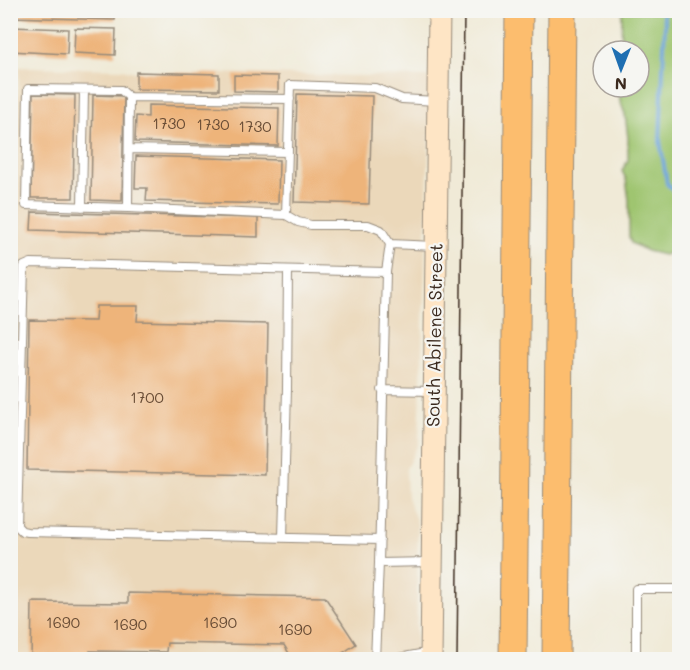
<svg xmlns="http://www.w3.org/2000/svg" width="690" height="670" font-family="Mali,sans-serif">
<rect width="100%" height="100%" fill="#f6f6f2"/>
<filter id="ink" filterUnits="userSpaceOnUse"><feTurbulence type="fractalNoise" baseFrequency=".0167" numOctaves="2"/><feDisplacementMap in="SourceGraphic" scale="12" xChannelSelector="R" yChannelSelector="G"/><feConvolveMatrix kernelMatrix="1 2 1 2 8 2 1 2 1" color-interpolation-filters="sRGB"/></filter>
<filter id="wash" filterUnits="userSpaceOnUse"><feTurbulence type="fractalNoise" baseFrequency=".008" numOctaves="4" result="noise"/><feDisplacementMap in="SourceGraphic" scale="24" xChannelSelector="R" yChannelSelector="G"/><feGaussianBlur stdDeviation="1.35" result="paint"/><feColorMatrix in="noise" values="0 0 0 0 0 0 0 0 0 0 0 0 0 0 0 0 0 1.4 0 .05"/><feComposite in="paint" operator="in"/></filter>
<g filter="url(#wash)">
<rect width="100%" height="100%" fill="#f0ead7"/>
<path fill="#ebd8ba" d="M19,67L122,69L136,72L431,77L419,442L406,469L407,497L418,526L416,659L11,660V394Z"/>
<path fill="#9fc56f" stroke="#6d7846" stroke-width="1.5" d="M622,11H679V249L664,255L647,251L631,243L629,237V200L626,179L622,171L628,160V138L625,114L620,100L618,87H639V51H621Z"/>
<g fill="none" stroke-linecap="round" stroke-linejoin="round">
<path stroke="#69a2d8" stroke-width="4" d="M662,10L665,23L660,141L667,184L680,198"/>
</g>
<g id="blocks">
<path fill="#eeb47a" d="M10,10H116L115,20L10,17Z
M10,27L68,29L67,54L10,51Z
M75,28L116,29L115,55L74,53Z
M136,72L219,74V90L136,89Z
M234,75L278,76V92L234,91Z
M33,94L75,95L73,198H31Z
M297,94L372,96L369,204L294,202Z
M93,95L124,96L122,201L91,200Z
M148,105L279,108L278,146L135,142L136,116L148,117Z
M136,156L279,160L278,204L146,201L147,188H135Z
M32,212L258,218V237L31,230Z
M96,306H138L137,321L268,324L265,475L27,470L29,320L95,321Z
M128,593L325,597L356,644L332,660H293L284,645L167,643L166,652L90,651V660H31L32,602L128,603Z"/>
</g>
</g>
<g filter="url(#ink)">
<use href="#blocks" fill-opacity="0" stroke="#968a7a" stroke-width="1.5"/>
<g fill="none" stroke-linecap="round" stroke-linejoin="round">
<defs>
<path id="lane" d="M129,149L288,152
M82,207L84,90
M128,208L26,205L28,89L121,90L129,97
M286,215L128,208L129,97L290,99
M390,244L386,272L379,563L431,562
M435,246L390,244L381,230L368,225H311L298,222L286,215L290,85L375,88L402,99L436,101
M382,390L432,391
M283,538L287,389L288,270
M380,540L27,532L22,531L17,526L24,266L31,263L386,272
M375,660L379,563
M388,660L431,652
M636,660V589H680"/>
<path id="secondary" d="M431,660L439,10"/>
<path id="highway" d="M513,660L519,10
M556,660L562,10"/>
</defs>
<use href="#lane" stroke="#968a7a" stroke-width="10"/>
<use href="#secondary" stroke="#968a7a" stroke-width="23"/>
<use href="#highway" stroke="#968a7a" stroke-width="29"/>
<use href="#lane" stroke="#fff" stroke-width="8"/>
<use href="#secondary" stroke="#fee5c5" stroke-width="21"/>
<use href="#highway" stroke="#fcbd6e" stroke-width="27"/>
<path stroke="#3b2a1e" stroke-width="1.5" d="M457,660L464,10"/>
</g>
</g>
<g text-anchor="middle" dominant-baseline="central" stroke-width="4.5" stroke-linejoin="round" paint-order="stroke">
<g font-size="15" fill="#684c35">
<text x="169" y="123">1730</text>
<text x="213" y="124">1730</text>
<text x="255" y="126">1730</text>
<text x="147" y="397">1700</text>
<text x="63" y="622">1690</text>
<text x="220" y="622">1690</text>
<text x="130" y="624">1690</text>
<text x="295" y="629">1690</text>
</g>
<g font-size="18" fill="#3b2a1e" stroke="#f6f6f2">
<text transform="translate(434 335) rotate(-89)">South Abilene Street</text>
</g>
</g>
<rect width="690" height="670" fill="none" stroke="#f6f6f2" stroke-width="36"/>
<g transform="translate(621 69) rotate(181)"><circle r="28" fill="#f6f6f2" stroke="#aba49d" stroke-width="1.5"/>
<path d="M0-4.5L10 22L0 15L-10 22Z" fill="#1f6fb2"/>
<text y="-9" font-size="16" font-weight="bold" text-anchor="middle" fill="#3b2a1e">N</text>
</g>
</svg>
